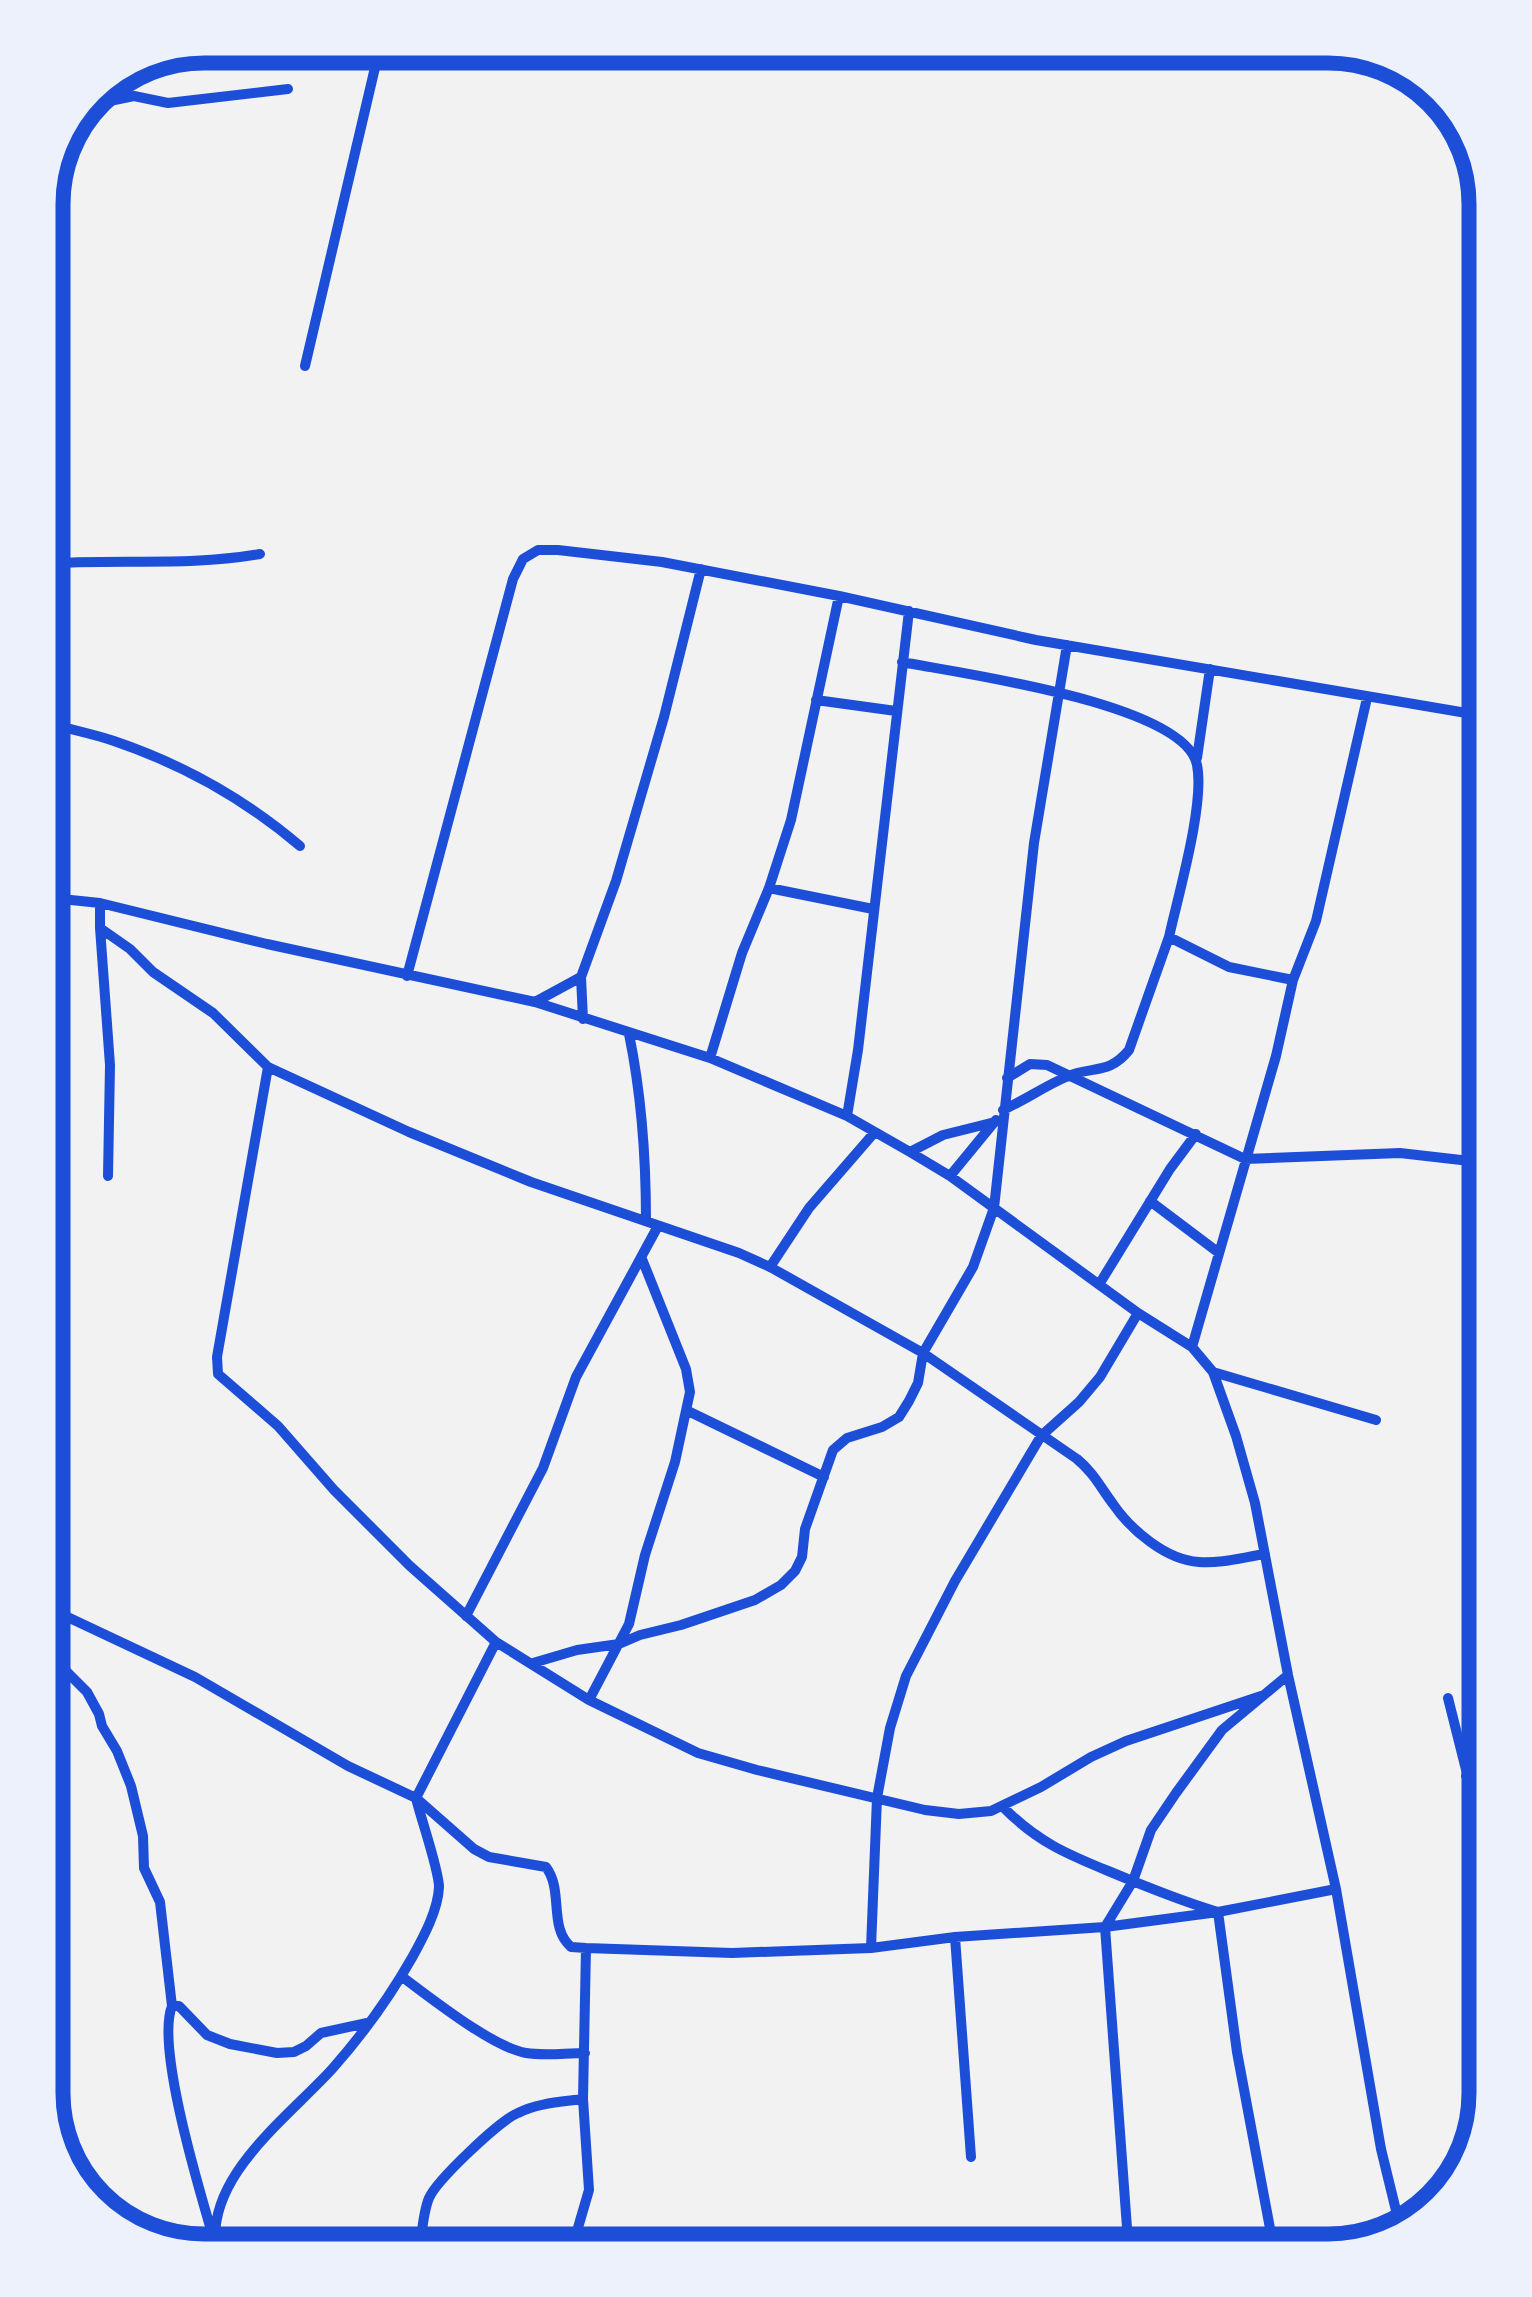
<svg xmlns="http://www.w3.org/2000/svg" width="1532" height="2297" font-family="Spectral,serif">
<rect width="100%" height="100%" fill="#f2f2f2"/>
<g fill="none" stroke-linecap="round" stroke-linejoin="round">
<path stroke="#1d4ed8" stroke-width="10" d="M85,106L134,96L168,103L288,89
M305,366L381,42
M42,564C115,558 187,567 260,554
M902,662C958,673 1185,703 1197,765C1205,804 1178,896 1169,937
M816,700L896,711
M42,721C66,729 91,733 114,741C182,764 246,800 300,846
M1197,758L1210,669
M769,888L873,909
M42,897L100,903L267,944L535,1002L710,1058L847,1116L910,1152L950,1176L1138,1313L1192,1347L1213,1372L1236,1436L1255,1503L1288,1675L1336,1889L1381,2149L1402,2235
M100,903V928L130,949L153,972L213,1013L268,1067L409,1132L531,1182L739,1253L770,1267L923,1353L1077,1459C1093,1472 1101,1488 1113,1504C1131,1530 1166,1560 1199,1562C1220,1564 1244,1557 1265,1554
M100,928L110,1065L108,1176
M407,976L513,579L523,559L538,550H558L662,562L839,596L1036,640L1490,717
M535,1002L581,977
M583,1019L581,977L616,881L664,717L701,569
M629,1034C642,1097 646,1157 646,1221
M710,1058L742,953L769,888L791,820L839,596
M268,1067L217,1357L218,1374L278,1426L334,1490L410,1566L496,1642L589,1700L698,1753L757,1770L925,1810L959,1814L991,1811L1041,1787L1091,1757L1126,1741L1264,1695
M1007,1078L1030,1064L1047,1065L1245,1159L1400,1153L1461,1160H1490
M1003,1110C1025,1100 1045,1086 1066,1077C1092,1065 1108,1076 1129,1050L1169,937L1229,967L1293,980
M847,1116L858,1050L909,611
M910,1152L943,1135L995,1122
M950,1176L996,1120
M1150,1201L1219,1253
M770,1267L809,1208L874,1133
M1100,1283L1170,1169L1196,1134
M1192,1347L1276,1056L1293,980L1316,921L1367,698
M1213,1372L1376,1420
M688,1411L824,1477
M42,1605L195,1677L348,1766L416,1798L474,1849L489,1857L546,1867C564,1891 548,1927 571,1947L586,1948L732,1953L871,1948L955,1937L1105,1927L1133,1881L1151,1830L1176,1793L1222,1730L1288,1675
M466,1616L543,1468L576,1377L658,1226
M42,1644L50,1655L87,1692L99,1714L102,1726L117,1751L131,1786L143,1836L144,1868L160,1902L172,2006C156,2046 198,2185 211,2230
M533,1663L577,1650L619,1644L640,1635L681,1625L755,1600L781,1585L795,1571L802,1557L805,1529L833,1450L847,1438L882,1427L899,1417L909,1401L918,1383L923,1353L973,1267L994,1208L1034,843L1067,645
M1448,1698L1490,1865
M589,1700L629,1624L645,1555L675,1462L690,1392L686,1369L642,1259
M1466,1776L1490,1770
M1002,1806C1043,1848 1078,1858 1130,1880C1160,1892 1187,1903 1218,1912L1237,2052L1275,2255
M1490,1927L1486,1913L1490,1887
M955,1937L971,2157
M871,1948L877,1798L890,1728L906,1676L955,1581L1041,1436L1079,1402L1100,1377L1138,1313
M401,1976C431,1998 492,2047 526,2053C545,2056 565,2053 585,2053
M172,2006H179L207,2035L230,2044L277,2053L294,2052L306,2046L321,2033L367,2023
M42,2013L55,2016
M217,2255C201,2179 288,2118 333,2068C363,2034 391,1995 413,1956C424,1936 438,1910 439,1887C439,1870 421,1819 416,1798L496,1642
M419,2255C422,2237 422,2215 429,2198C437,2180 499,2121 518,2113C537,2103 561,2102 583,2099
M570,2255L589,2190L583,2099L586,1948
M1129,2255L1105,1927L1218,1912L1336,1889"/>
</g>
<path d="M0 0H1532V2297H0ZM204 63H1328A141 141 0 0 1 1469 204V2093A141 141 0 0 1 1328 2234H204A141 141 0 0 1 63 2093V204A141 141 0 0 1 204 63Z" fill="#edf1fc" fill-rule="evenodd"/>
<path fill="none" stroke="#1d4ed8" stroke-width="15" d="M204 63H1328A141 141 0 0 1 1469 204V2093A141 141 0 0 1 1328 2234H204A141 141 0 0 1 63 2093V204A141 141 0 0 1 204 63Z"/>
</svg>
